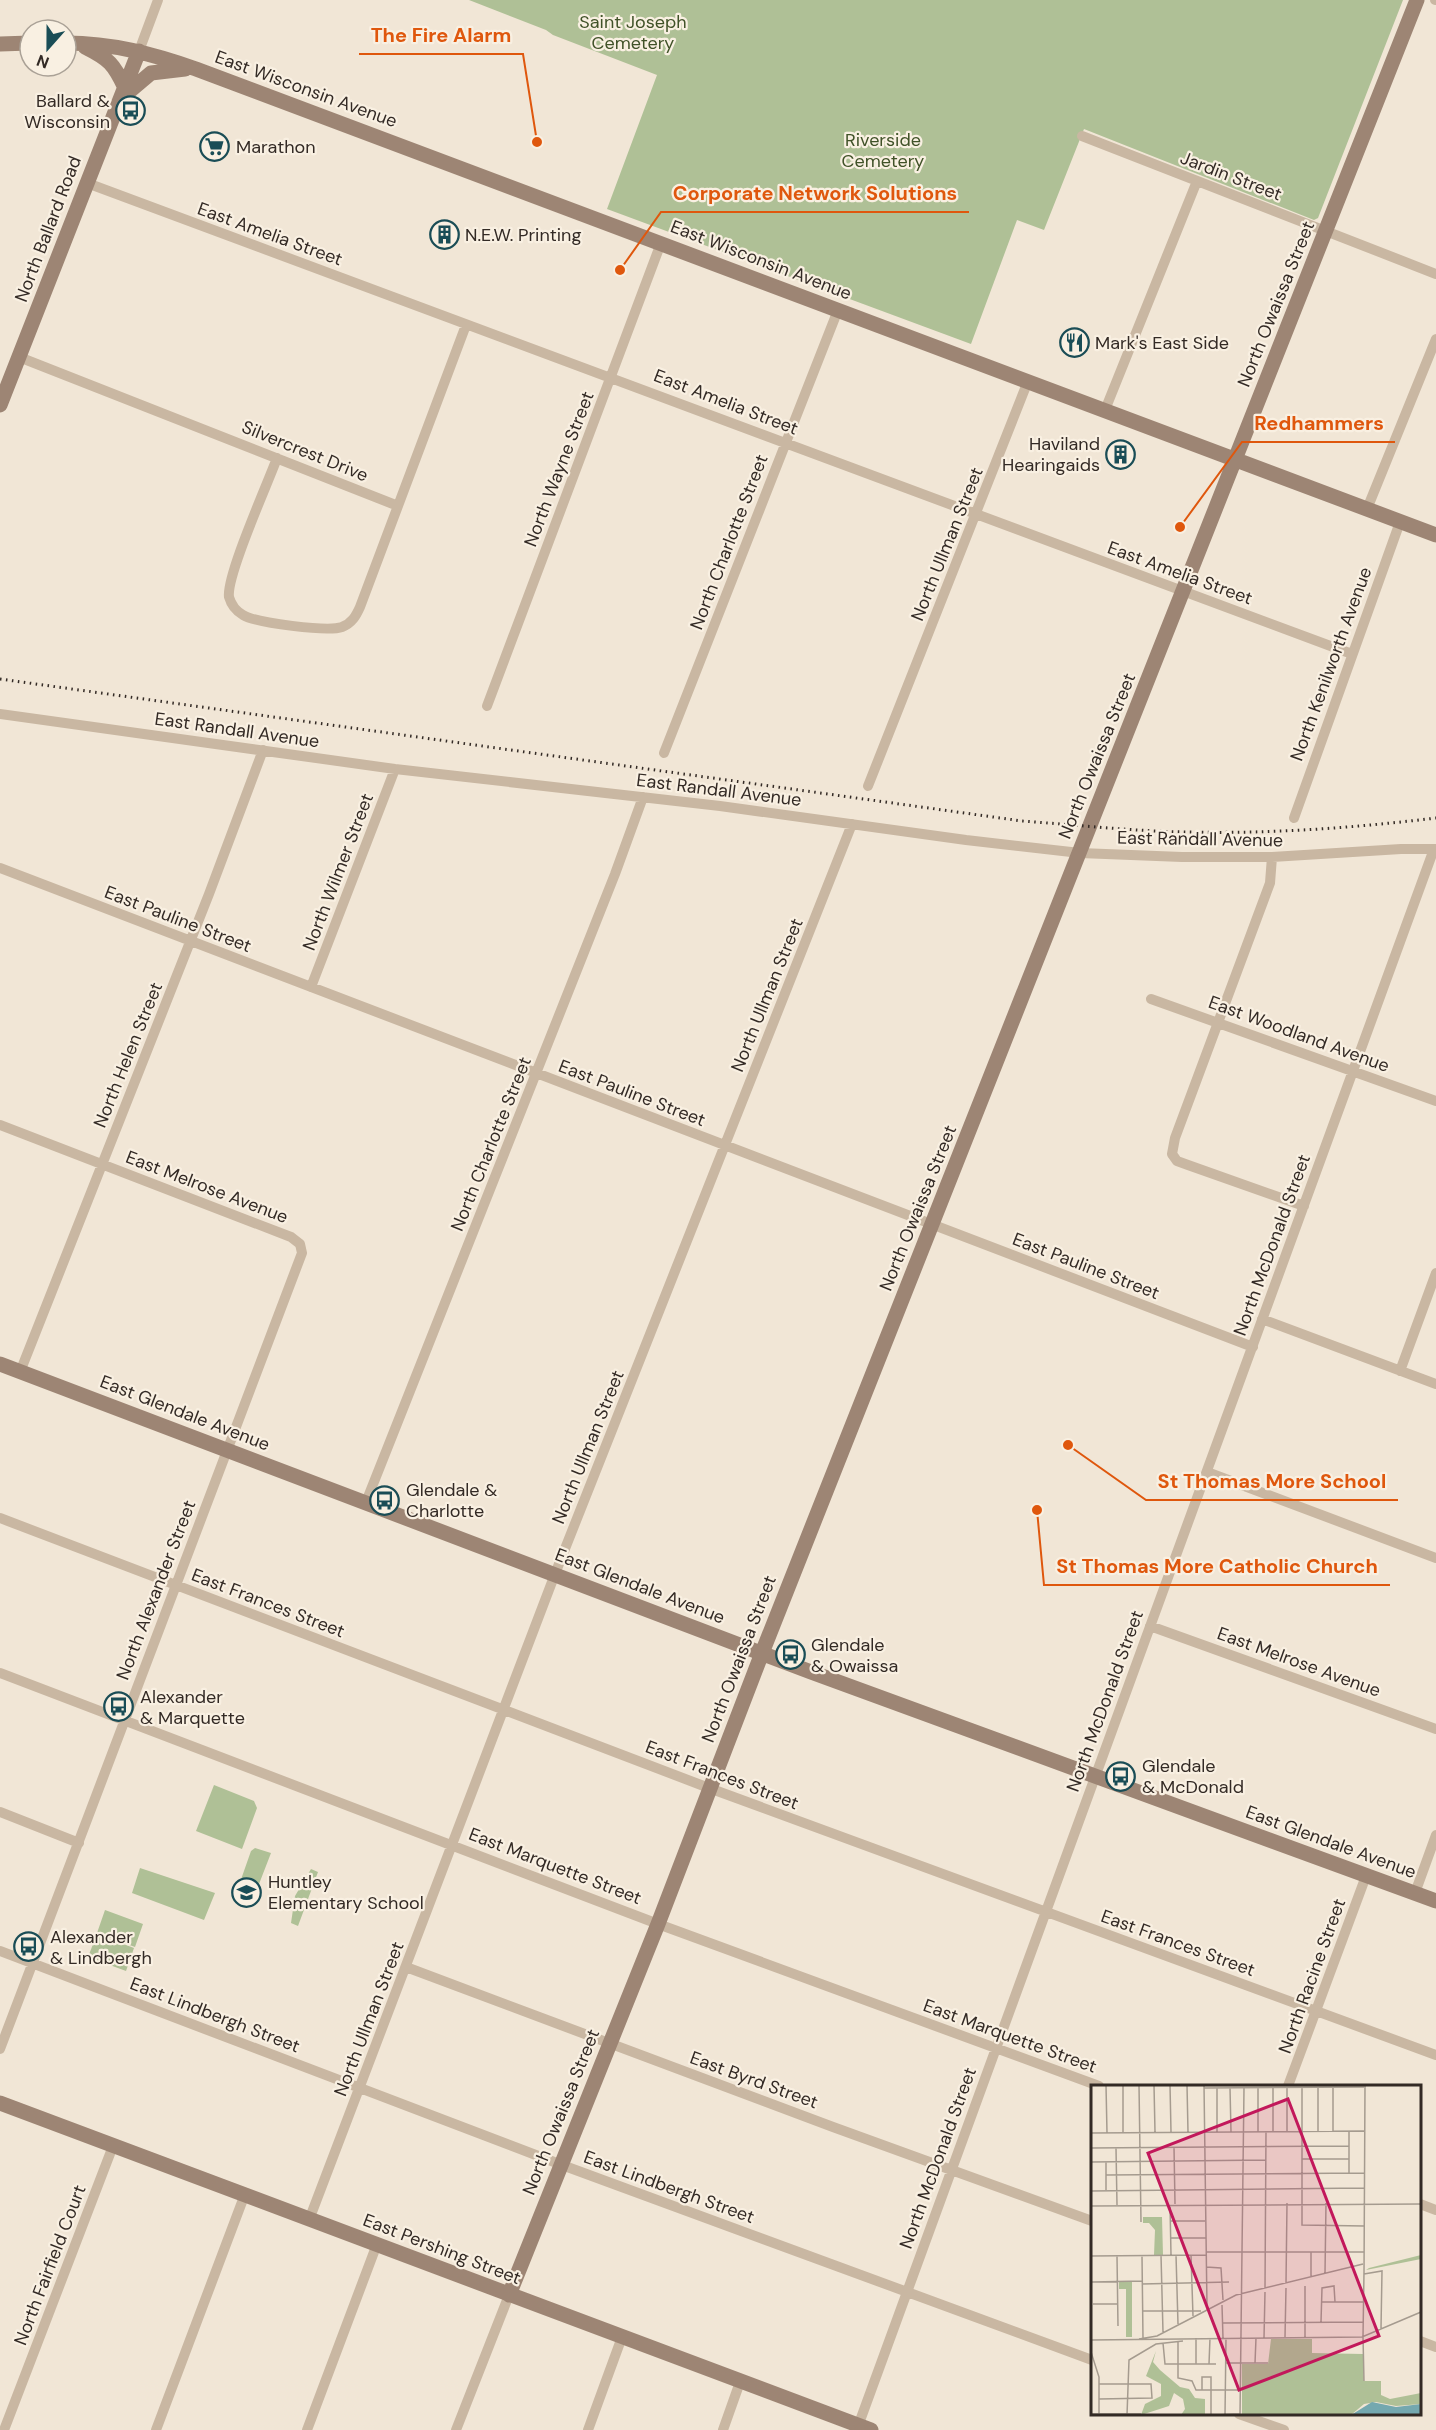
<svg xmlns="http://www.w3.org/2000/svg" width="1436" height="2430" font-family="'DM Sans',sans-serif">
<rect width="100%" height="100%" fill="#f1e6d6"/>
<path fill="#afc096" d="M469,0H1403L1318,218L1314,220L1084,129L1044,230L1017,220L971,344L607,209L657,75L553,35L546,30Z
M214,1785L254,1801L257,1808L242,1849L196,1831Z
M255,1848L271,1853L254,1897L241,1892L238,1888L251,1851Z
M140,1868L215,1893L204,1920L132,1893Z
M311,1869L318,1872L298,1926L291,1923L295,1896Z
M105,1910L143,1924L135,1947L97,1933Z
M97,1934L134,1948L126,1971L88,1957Z"/>
<g fill="none" stroke-linecap="round" stroke-linejoin="round">
<path stroke="#c9b7a2" stroke-width="10" d="M1435,0H1436
M139,51L158,0
M1082,136L1436,274
M87,183L1352,654
M19,357L398,506
M1105,410L1197,181
M277,458C268,483 226,576 229,597C231,604 236,611 243,615C256,623 328,632 342,627C352,623 356,616 360,607L466,325
M1367,509L1436,339
M487,706L661,243
M0,714L395,769L720,806L966,840L1080,853L1182,857H1272L1401,849H1436
M664,753L838,310
M868,786L1028,381
M1294,818L1400,522
M1272,857L1270,883L1175,1138L1172,1154L1177,1161L1188,1165L1304,1206
M0,868L1253,1347
M311,987L395,769
M1151,999L1436,1101
M0,1125L291,1237L300,1244L302,1253L0,2049
M1262,1319L1436,1384
M1400,1371L1436,1273
M20,1372L209,894L263,750
M1207,1472L1436,1558
M366,1502L615,874L643,797
M0,1518L709,1788L1436,2055
M1150,1626L1436,1729
M0,1673L658,1924L1099,2086
M0,1812L79,1843
M1415,1893L1436,1835
M0,1951L562,2165L1092,2360
M406,1967L833,2127L1092,2221
M1288,2086L1366,1876
M1420,2204L1436,2210
M309,2220L555,1574L852,824
M1420,2341L1436,2347
M1239,2414L1284,2430
M857,2429L1434,849
M4,2430L113,2146
M156,2430L245,2194
M307,2430L377,2244
M456,2430L509,2295
M588,2430L622,2337
M723,2430L740,2382"/>
<path stroke="#9d8574" stroke-width="15" d="M66,43C112,43 153,54 196,69L1436,535
M0,44L30,43
M85,47C109,59 114,64 125,88
M125,95L151,73L185,69
M0,405L139,51
M0,1364L811,1672L1436,1901
M0,2103L871,2430
M509,2295L658,1924L762,1653L1417,0"/>
<path stroke="#332a25" stroke-width="3" stroke-dasharray="1.5 4.5" stroke-linecap="butt" d="M0,679L1022,821C1077,825 1131,831 1186,832C1270,834 1353,828 1436,818"/>
</g>
<defs>
<symbol id="bus-ring" viewBox="-11 -11 22 22"><circle r="9.5" fill="#f9f0e2" stroke="#1a4d56" stroke-width="1.5"/><path d="M-5-6H5V4H4V6H2V4H-2V6H-4V4H-5ZM-3.5-4V0h7V-4ZM-3.5 1.2v1.5H-2V1.2ZM2 1.2v1.5H3.5V1.2Z" fill="#1a4d56"/></symbol>
<symbol id="supermarket-ring" viewBox="-11 -11 22 22"><circle r="9.5" fill="#f9f0e2" stroke="#1a4d56" stroke-width="1.5"/><path d="M-6-5.5h2.5l.6 2H6L4.5 2H-2.5L-4.4-4H-6ZM-1.5 3.2a1.3 1.3 0 1 0 .1 0ZM3 3.2a1.3 1.3 0 1 0 .1 0Z" fill="#1a4d56"/></symbol>
<symbol id="building-ring" viewBox="-11 -11 22 22"><circle r="9.5" fill="#f9f0e2" stroke="#1a4d56" stroke-width="1.5"/><path d="M-4-6H4V6H1V3H-1V6H-4ZM-2.5-4.3h1.7v1.8h-1.7ZM.8-4.3h1.7v1.8H.8ZM-2.5-1h1.7V.8h-1.7ZM.8-1h1.7V.8H.8Z" fill="#1a4d56"/></symbol>
<symbol id="restaurant-ring" viewBox="-11 -11 22 22"><circle r="9.5" fill="#f9f0e2" stroke="#1a4d56" stroke-width="1.5"/><path d="M-5-6h1v4h1v-4h1v4h1v-4h1v5L-1.5 .5V6h-2V.5L-5-1ZM5-6V6H3V1.5H1.5Q1.5-4 5-6Z" fill="#1a4d56"/></symbol>
<symbol id="school-ring" viewBox="-11 -11 22 22"><circle r="9.5" fill="#f9f0e2" stroke="#1a4d56" stroke-width="1.5"/><path d="M0-5L7-2L0 1L-7-2ZM-4 1L0 2.5L4 1V4Q0 6-4 4Z" fill="#1a4d56"/></symbol>
</defs>
<g fill-rule="evenodd">
<use href="#bus-ring" x="114" y="94" width="33" height="33"/>
<use href="#supermarket-ring" x="198" y="130" width="33" height="33"/>
<use href="#building-ring" x="428" y="218" width="33" height="33"/>
<use href="#restaurant-ring" x="1058" y="326" width="33" height="33"/>
<use href="#building-ring" x="1104" y="438" width="33" height="33"/>
<use href="#bus-ring" x="368" y="1484" width="33" height="33"/>
<use href="#bus-ring" x="774" y="1638" width="33" height="33"/>
<use href="#bus-ring" x="102" y="1690" width="33" height="33"/>
<use href="#bus-ring" x="1104" y="1760" width="33" height="33"/>
<use href="#school-ring" x="230" y="1876" width="33" height="33"/>
<use href="#bus-ring" x="12" y="1930" width="33" height="33"/>
</g>
<g text-anchor="middle" dominant-baseline="central" stroke-width="4.5" stroke-linejoin="round" paint-order="stroke">
<g font-size="18" fill="#405228" stroke="#f9f0e2">
<text x="633" y="22">Saint Joseph<tspan x="633" dy="21">Cemetery</tspan></text>
<text x="883" y="140">Riverside<tspan x="883" dy="21">Cemetery</tspan></text>
</g>
<g font-size="18" fill="#332a25" stroke="#f9f0e2">
<text transform="translate(306 89) rotate(20)">East Wisconsin Avenue</text>
<text transform="translate(1231 176) rotate(21)">Jardin Street</text>
<text transform="translate(48 229) rotate(-69)">North Ballard Road</text>
<text transform="translate(270 234) rotate(20)">East Amelia Street</text>
<text transform="translate(761 260) rotate(21)">East Wisconsin Avenue</text>
<text transform="translate(1276 304) rotate(-68)">North Owaissa Street</text>
<text transform="translate(726 402) rotate(21)">East Amelia Street</text>
<text transform="translate(305 451) rotate(22)">Silvercrest Drive</text>
<text transform="translate(559 469) rotate(-69)">North Wayne Street</text>
<text transform="translate(729 542) rotate(-69)">North Charlotte Street</text>
<text transform="translate(947 544) rotate(-68)">North Ullman Street</text>
<text transform="translate(1180 573) rotate(20)">East Amelia Street</text>
<text transform="translate(1331 664) rotate(-70)">North Kenilworth Avenue</text>
<text transform="translate(237 730) rotate(8)">East Randall Avenue</text>
<text transform="translate(1097 756) rotate(-68)">North Owaissa Street</text>
<text transform="translate(719 790) rotate(7)">East Randall Avenue</text>
<text transform="translate(1200 839) rotate(1)">East Randall Avenue</text>
<text transform="translate(338 872) rotate(-69)">North Wilmer Street</text>
<text transform="translate(178 919) rotate(21)">East Pauline Street</text>
<text transform="translate(767 995) rotate(-68)">North Ullman Street</text>
<text transform="translate(1299 1034) rotate(20)">East Woodland Avenue</text>
<text transform="translate(128 1055) rotate(-68)">North Helen Street</text>
<text transform="translate(632 1093) rotate(21)">East Pauline Street</text>
<text transform="translate(491 1144) rotate(-68)">North Charlotte Street</text>
<text transform="translate(207 1187) rotate(21)">East Melrose Avenue</text>
<text transform="translate(918 1208) rotate(-68)">North Owaissa Street</text>
<text transform="translate(1272 1245) rotate(-70)">North McDonald Street</text>
<text transform="translate(1086 1266) rotate(21)">East Pauline Street</text>
<text transform="translate(185 1413) rotate(21)">East Glendale Avenue</text>
<text transform="translate(588 1447) rotate(-68)">North Ullman Street</text>
<text transform="translate(640 1586) rotate(21)">East Glendale Avenue</text>
<text transform="translate(156 1590) rotate(-69)">North Alexander Street</text>
<text transform="translate(268 1603) rotate(21)">East Frances Street</text>
<text transform="translate(739 1659) rotate(-69)">North Owaissa Street</text>
<text transform="translate(1299 1662) rotate(20)">East Melrose Avenue</text>
<text transform="translate(1105 1701) rotate(-70)">North McDonald Street</text>
<text transform="translate(722 1775) rotate(21)">East Frances Street</text>
<text transform="translate(1331 1842) rotate(20)">East Glendale Avenue</text>
<text transform="translate(555 1866) rotate(21)">East Marquette Street</text>
<text transform="translate(1178 1943) rotate(20)">East Frances Street</text>
<text transform="translate(1312 1976) rotate(-70)">North Racine Street</text>
<text transform="translate(215 2015) rotate(21)">East Lindbergh Street</text>
<text transform="translate(369 2019) rotate(-69)">North Ullman Street</text>
<text transform="translate(1010 2036) rotate(20)">East Marquette Street</text>
<text transform="translate(754 2080) rotate(20)">East Byrd Street</text>
<text transform="translate(561 2112) rotate(-68)">North Owaissa Street</text>
<text transform="translate(938 2158) rotate(-70)">North McDonald Street</text>
<text transform="translate(669 2187) rotate(20)">East Lindbergh Street</text>
<text transform="translate(442 2249) rotate(21)">East Pershing Street</text>
<text transform="translate(50 2265) rotate(-69)">North Fairfield Court</text>
</g>
<g font-size="18" fill="#332a25" stroke="#f9f0e2" text-anchor="start">
<text x="110" y="101" text-anchor="end">Ballard &amp;<tspan x="110" dy="21">Wisconsin</tspan></text>
<text x="236" y="147">Marathon</text>
<text x="465" y="235">N.E.W. Printing</text>
<text x="1095" y="343">Mark's East Side</text>
<text x="1100" y="444" text-anchor="end">Haviland<tspan x="1100" dy="21">Hearingaids</tspan></text>
<text x="406" y="1490">Glendale &amp;<tspan x="406" dy="21">Charlotte</tspan></text>
<text x="811" y="1645">Glendale<tspan x="811" dy="21">&amp; Owaissa</tspan></text>
<text x="140" y="1697">Alexander<tspan x="140" dy="21">&amp; Marquette</tspan></text>
<text x="1142" y="1766">Glendale<tspan x="1142" dy="21">&amp; McDonald</tspan></text>
<text x="268" y="1882">Huntley<tspan x="268" dy="21">Elementary School</tspan></text>
<text x="50" y="1937">Alexander<tspan x="50" dy="21">&amp; Lindbergh</tspan></text>
</g>
</g>
<g transform="translate(1091 2085)">
<rect width="330" height="330" fill="#f1e6d6"/>
<path d="M52,132H71L72,170H63L64,145L58,138H52ZM330,170V174L275,185L278,183ZM28,197H41V252H48H35V204H28ZM180,254H221V268L272,269L273,296H290V310L299,314L330,308V319L305,321L285,317L273,319L260,330H151V279H177ZM65,266L62,277L69,285L89,302L98,304L104,313L114,314V330H90L94,324L92,314L83,308L78,321L50,330L54,319L70,311V299L55,291Z" fill="#afc096"/>
<path d="M281,317L305,322L330,319V330H260Z" fill="#74a8af"/>
<path fill="none" stroke="#a59b8f" stroke-width="1.5" d="M15,0L16,48M32,0V48M48,0L50,137M63,0L64,47M79,0L80,47M96,0L97,47M113,0L116,222M113,3L273,2M126,3V47M139,3L140,47M167,3V47M182,3V46M196,3V46M211,3V140L273,141M227,3V46M242,3V46M258,46V88M0,48L273,46M83,62L84,119M0,63L258,61M25,63L26,120M211,74H258M0,77L175,75M15,77V105M15,90L273,88M0,106L273,103M0,120V265M79,120L80,170M0,121L330,119M79,136H114M79,153H115M115,167H273M70,170L72,247M85,170L87,239M100,170L102,231M0,171L115,170M26,171L27,241M51,171L52,253M115,182L130,183L132,215M234,188L235,118M273,189L291,186L290,244M273,189L274,0M220,191V167M1,197L51,196M195,198L196,118M51,199L138,197M214,201V252M174,203L175,46M230,217H273M2,219H27M131,220L132,253M51,226H110M230,237L231,203L243,201L244,217M131,238L272,237M194,252L195,203M272,252L273,296M272,252L273,187M173,253L174,207M48,254L66,251L145,210L272,179M0,255L271,252L330,227M87,257V293L101,296L105,305H150M72,258L74,279H125M0,267L8,292V330M135,278H177M164,278L165,253M105,279V253M118,279L119,253M8,299H60L61,313L8,314M111,305V292H120V330M0,329H50M36,330L38,275L65,259L92,256M123,330L149,329M134,330L135,253M149,330L153,3"/>
<path fill="#c2185b" fill-opacity="0.15" stroke="#c2185b" stroke-width="3" d="M197,14L288,251L148,305L57,68Z"/>
<rect width="330" height="330" fill="none" stroke="#332a25" stroke-width="3"/>
</g>
<path fill="none" stroke="#df570d" stroke-width="2" d="M537 142L523 54H359M620 270L661 212H969M1180 527L1242 442H1395M1068 1445L1146 1500H1398M1037 1510L1044 1585H1390"/>
<g fill="#df570d" stroke="#f9f0e2" stroke-width="2">
<circle cx="537" cy="142" r="6"/>
<circle cx="620" cy="270" r="6"/>
<circle cx="1180" cy="527" r="6"/>
<circle cx="1068" cy="1445" r="6"/>
<circle cx="1037" cy="1510" r="6"/>
</g>
<g font-size="20" text-anchor="middle" font-weight="bold" fill="#df570d" stroke="#f9f0e2" stroke-width="4.5" stroke-linejoin="round" paint-order="stroke">
<text x="441" y="42">The Fire Alarm</text>
<text x="815" y="200">Corporate Network Solutions</text>
<text x="1319" y="430">Redhammers</text>
<text x="1272" y="1488">St Thomas More School</text>
<text x="1217" y="1573">St Thomas More Catholic Church</text>
</g>
<g transform="translate(48 48) rotate(201)"><circle r="28" fill="#f9f0e2" stroke="#aaa196" stroke-width="1.5"/>
<path d="M0-4.5L10 22L0 15L-10 22Z" fill="#1a4d56"/>
<text y="-9" font-size="16" font-weight="bold" text-anchor="middle" fill="#332a25">N</text>
</g>
</svg>
